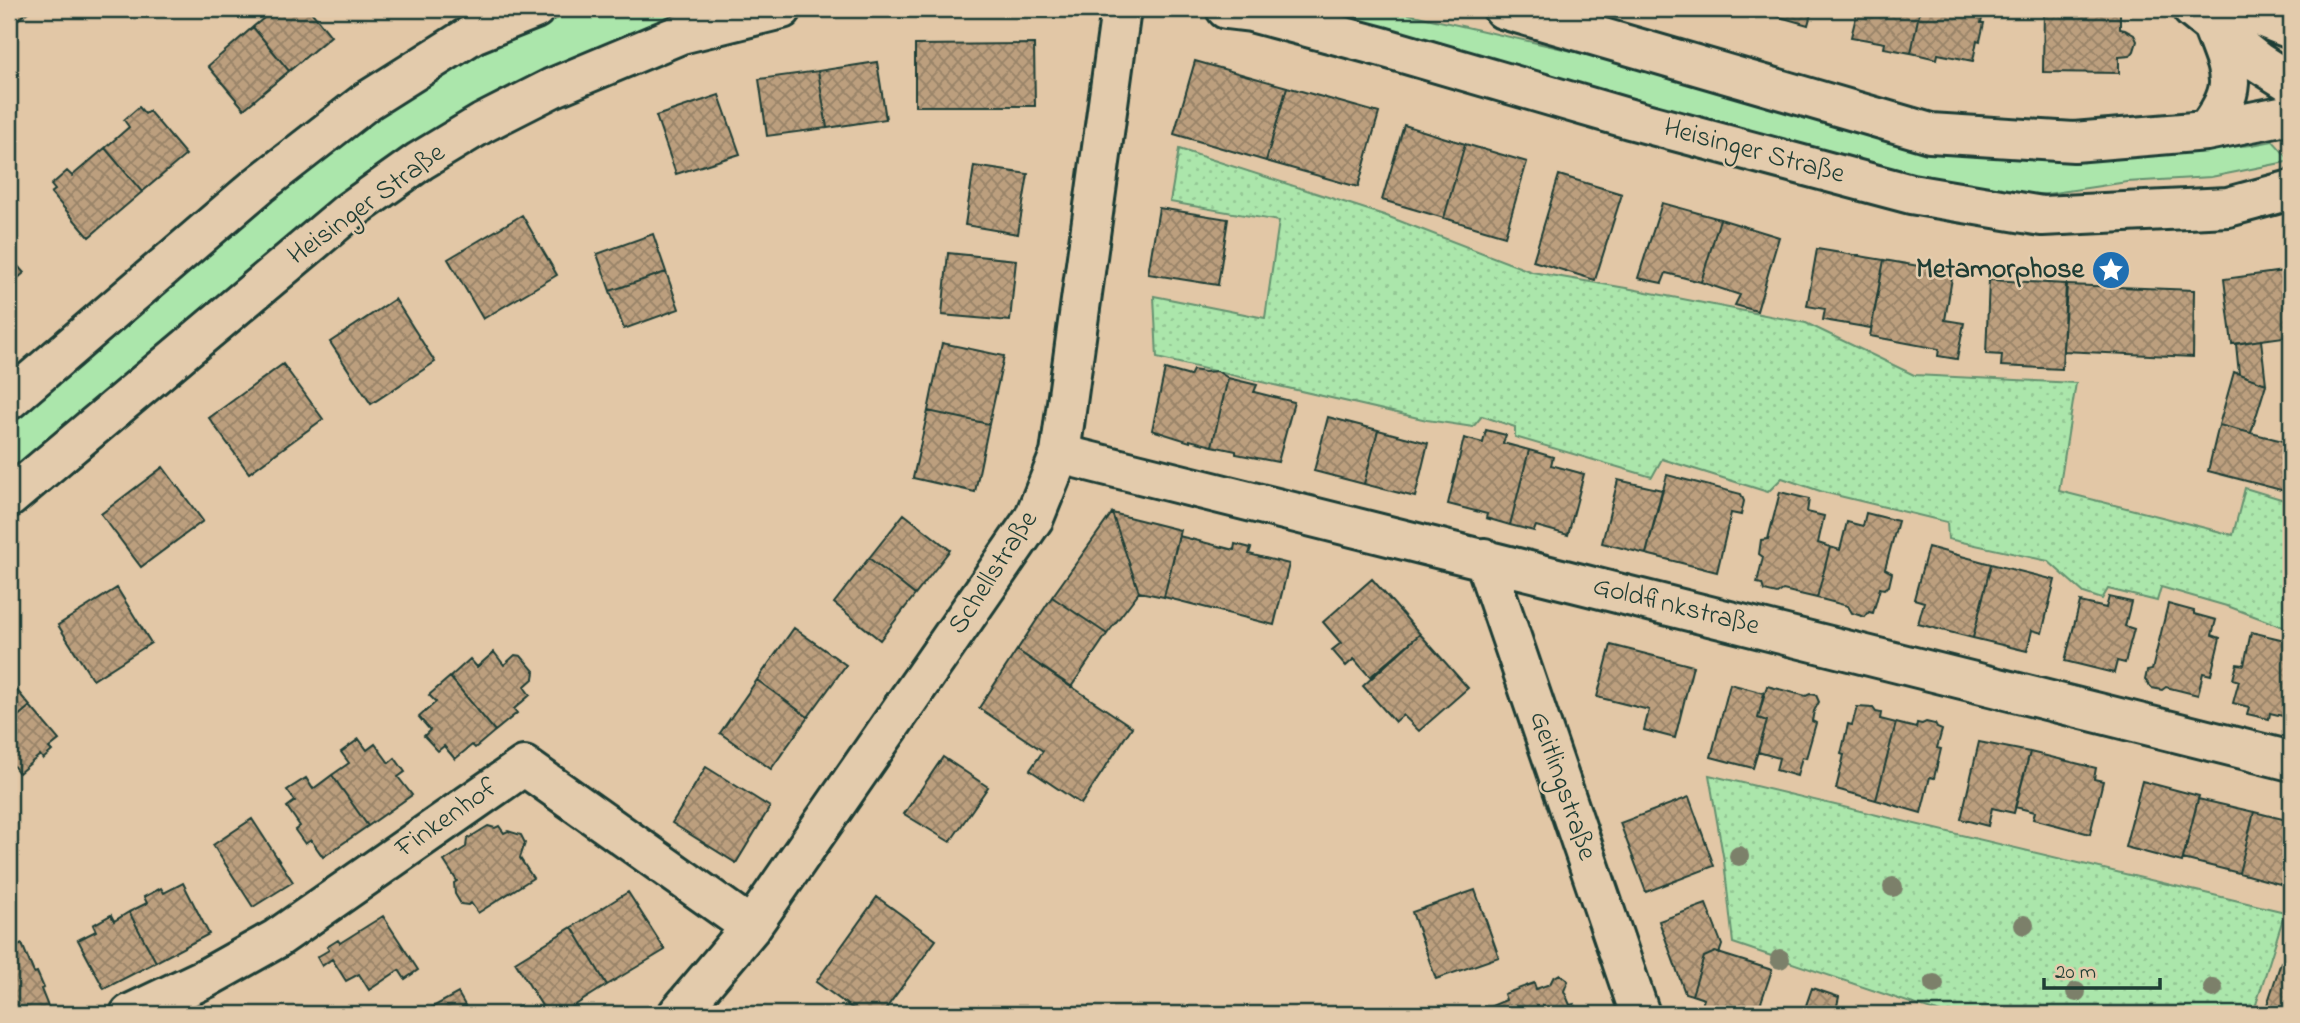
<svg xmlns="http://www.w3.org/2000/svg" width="2300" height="1023" font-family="'Indie Flower',sans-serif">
<defs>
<pattern id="garden-dots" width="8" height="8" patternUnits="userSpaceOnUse" patternTransform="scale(1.75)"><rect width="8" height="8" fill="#abe6ab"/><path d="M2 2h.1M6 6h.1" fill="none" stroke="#93c694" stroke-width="1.8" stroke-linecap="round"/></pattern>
<pattern id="building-cross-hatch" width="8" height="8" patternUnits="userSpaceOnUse" patternTransform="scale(1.75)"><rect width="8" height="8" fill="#bc9f7e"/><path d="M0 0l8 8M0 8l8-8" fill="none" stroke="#988368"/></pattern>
</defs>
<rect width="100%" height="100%" fill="#e2c7a6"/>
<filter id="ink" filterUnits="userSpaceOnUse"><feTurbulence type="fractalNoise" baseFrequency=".0143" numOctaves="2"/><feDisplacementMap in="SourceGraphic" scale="14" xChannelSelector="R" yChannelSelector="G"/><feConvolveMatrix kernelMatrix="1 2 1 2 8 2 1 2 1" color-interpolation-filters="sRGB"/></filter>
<g filter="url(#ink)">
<path fill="#abe6ab" stroke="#659270" stroke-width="2" d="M578,9H716L607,44L9,479V417L279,189L383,112L484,52Z
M1314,9H1387L1620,62L1813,116L2168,152L2252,145L2273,141L2291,161L2211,177L2127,182L2047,194L2016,195L1769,147L1429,39Z"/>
<path fill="url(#garden-dots)" stroke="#659270" stroke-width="2" d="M1179,149L1384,215L1532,272L1626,288L1806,323L1914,375L2076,383L2059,491L2233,535L2245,488L2291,502V630L2230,607L2161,587L2157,601L2108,589L2102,599L2084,593L2048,561L1948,539L1947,522L1823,492L1782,478L1768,492L1662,459L1652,477L1515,437V427L1482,416L1473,427L1427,420L1157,358L1154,296L1265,318L1279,221L1170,202Z
M1709,775L2285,912L2253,1014H1943L1733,943L1724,861Z"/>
<path fill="url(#building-cross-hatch)" stroke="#1f3d34" stroke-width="2" d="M9,9H32L9,26Z
M275,9H309L331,36L289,71L253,27Z
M1752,9H1818L1815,14H1811L1808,25Z
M1854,9H1920L1911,53L1884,48L1885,43L1851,37L1857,13H1853Z
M1920,9H1984L1981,23H1984L1980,41L1977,40L1973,61L1938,54L1937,59L1911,53Z
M2044,9H2120V29L2125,30L2134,35L2137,41L2134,51L2130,56L2119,57V73L2043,72Z
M253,27L289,71L244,109L208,66Z
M1034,44L1035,106H915V45Z
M1195,61L1287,87L1266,161L1174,134Z
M877,62L886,119L827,128L818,71Z
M818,71L827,128L767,136L759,79Z
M1287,87L1379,113L1358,187L1266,161Z
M719,95L740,154L676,174L656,116Z
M139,107L145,114L149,111L186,155L142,192L105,148L129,127L124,120Z
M1404,125L1465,144L1444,218L1382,200Z
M1465,144L1527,162L1505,236L1444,218Z
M105,148L142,192L89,237L51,193L55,190L51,185L67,171L72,176Z
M974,166L1028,174L1018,234L965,225Z
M1559,175L1622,194L1595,280L1533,261Z
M1662,203L1720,219L1701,282L1666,273L1662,283L1638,278Z
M1159,208L1228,219L1218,285L1148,274Z
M522,215L557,275L483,319L448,259Z
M1720,219L1779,237L1757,311L1735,305L1740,295L1701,282Z
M653,234L666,272L610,291L597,254Z
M1817,249L1884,260L1871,328L1823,320L1825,309L1807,306Z
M948,253L1016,260L1010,321L942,315Z
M9,256L24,273L9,286Z
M1884,260L1953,272L1945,320L1964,323L1957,359L1938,356L1939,349L1870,336Z
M2291,270V336L2232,344L2224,279Z
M666,272L679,309L624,329L610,291Z
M1989,280L2066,284L2062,369L2001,366L2002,355L1986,354Z
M2067,285L2194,290L2193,357L2063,351Z
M395,299L435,362L371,404L330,342Z
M2261,340L2266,384L2239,374L2236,344Z
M942,343L1004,356L989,424L928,411Z
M283,364L323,419L249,473L209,418Z
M1165,369L1190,376L1193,370L1205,372L1217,371L1228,378L1212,446L1190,440V442L1152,430Z
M2234,372L2266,384L2251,433L2219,425Z
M1228,378L1257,385L1254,392L1294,402L1278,462L1236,454V451L1212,446Z
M928,411L989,424L975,492L913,478Z
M1328,417L1378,430L1364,484L1314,471Z
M2219,425L2291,443V467L2285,491L2208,471Z
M1378,430L1428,443L1415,497L1364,484Z
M1486,430L1506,435L1503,443L1529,450L1510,525L1486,518L1487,514L1448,504L1464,438L1483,443Z
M1529,450L1553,457L1551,465L1584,474L1568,535L1536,526L1534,531L1510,525Z
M163,467L203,521L141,567L101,514Z
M1667,475L1741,494L1744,501L1741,515L1731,513L1717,572L1646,554Z
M1618,480L1662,490L1646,554L1602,543Z
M1780,492L1809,499L1807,512L1824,516L1818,543L1830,547L1817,598L1783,590L1777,594L1764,591L1762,584L1757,583L1763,557L1759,554L1761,540L1768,539Z
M1112,513L1139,592L1107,634L1052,597Z
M1112,513L1180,530L1164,597L1139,592Z
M1866,513L1898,521L1885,569L1892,573L1889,586L1884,589L1880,588L1873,613L1869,612L1865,617L1852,613L1848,606L1817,598L1830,547L1840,550L1847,522L1863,526Z
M904,514L950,550L915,595L869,558Z
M1179,536L1234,550L1235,544L1251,548L1249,554L1289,564L1274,625L1164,597Z
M1928,547L1991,564L1973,638L1918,624L1924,602L1914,599Z
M869,558L915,595L880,640L834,603Z
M1991,564L2055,580L2042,633L2032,630L2027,651L1973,638Z
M1372,579L1420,634L1370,677L1354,659L1346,666L1332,650L1341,643L1323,622Z
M117,588L151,643L93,680L58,625Z
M1052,597L1107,634L1071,687L1017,650Z
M2109,597L2131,602L2125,626L2134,629L2125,663L2117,661L2114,673L2065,661L2080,602L2106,608Z
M2168,604L2194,611V614L2216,620L2212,635L2220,638L2211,675L2203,673L2198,695L2166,687L2162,690L2152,688L2145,680L2147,671L2152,670Z
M794,628L846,665L808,717L757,680Z
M2251,632L2289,641L2286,654L2291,656V718L2270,713L2269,719L2247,714L2249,707L2233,703L2239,681L2233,679L2237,664L2244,665Z
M1420,634L1468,688L1419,731L1403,715L1395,722L1363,686Z
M1611,645L1693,666L1675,738L1644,730L1649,710L1597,697Z
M1017,650L1132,727L1081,804L1030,770L1043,751L979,708Z
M494,652L504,665L515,655L521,656L535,672L534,678L524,687L530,695L514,709L517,713L495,731L450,677L470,659L477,667Z
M450,677L495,731L475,748L472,745L455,759L444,746L438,751L424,736L430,730L419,717L436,702L429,695Z
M757,680L808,717L771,769L720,733Z
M9,681L30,706L9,724Z
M1730,684L1764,693L1758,718L1767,721L1753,768L1711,757Z
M1767,686L1806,696L1810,694L1816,695L1819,702L1814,711L1812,721L1816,723L1806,758L1802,757L1797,776L1776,770L1779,758L1758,752L1767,721L1758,718Z
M30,706L59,740L49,748L52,751L43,759L40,755L19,773L9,760V724Z
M1857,707L1873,708L1876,712L1881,713L1880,719L1896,723L1876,800L1836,789L1844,755L1841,754L1848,724L1852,725Z
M1926,722L1935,724L1937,728L1942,730L1937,748L1941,749L1934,778L1930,777L1921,813L1876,800L1896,723L1916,728L1917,723L1922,724Z
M359,739L367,750L375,744L389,763L395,758L405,772L398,777L412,795L368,826L332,775L349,763L341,752Z
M1979,742L2030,752L2014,813L1992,808L1988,826L1961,819Z
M2030,752L2096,768L2094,779L2103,781L2090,834L2033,819L2035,812L2015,807Z
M943,757L988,787L950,842L904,814Z
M706,767L770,807L736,863L672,823Z
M332,775L368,826L323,857L311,840L305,844L295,830L300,826L287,807L295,801L287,790L306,778L313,789Z
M2142,781L2199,796L2182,862L2125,847Z
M1689,797L1714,866L1646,892L1620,823Z
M2198,799L2254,812L2239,873L2183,859Z
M2254,812L2291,821V887L2239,873Z
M252,819L293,882L253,907L213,845Z
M488,826L495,828L499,826L504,833L508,831L521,835L525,843L520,858L533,878L478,913L471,903L468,905L461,904L455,894L454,883L457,881L444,861L466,847L467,839Z
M183,883L209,934L156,962L129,912L147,903L144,897L161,888L164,893Z
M1475,890L1499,957L1436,979L1412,912Z
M628,892L665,950L607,985L572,927Z
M877,897L936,940L882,1014H860L816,982Z
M1706,904L1722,945L1719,954L1715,952L1704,957L1692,995L1685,993L1659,921Z
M129,912L156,962L104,989L78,940L96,931L93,925L111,915L114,921Z
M383,916L418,970L405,979L399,970L369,990L359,974L346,981L332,959L322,966L317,957L329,950L327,947L338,940L340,943Z
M572,927L607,985L561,1014H547L515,962Z
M22,944L34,973L37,972L44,988L41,989L51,1014H9V950Z
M1715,952L1772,970L1757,1014H1699L1704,999L1692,995L1704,957Z
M2281,962L2291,966V1014H2275L2265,1011Z
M1560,974L1568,981L1564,991L1570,1005L1574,1004L1578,1014H1473L1506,1000L1504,994L1534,983L1536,989L1550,984L1553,978Z
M1812,988L1839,997L1836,1010L1848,1014H1803Z
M458,993L470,1014H420Z"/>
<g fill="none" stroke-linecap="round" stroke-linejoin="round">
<defs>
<path id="minor" d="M1060,454L2291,761
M1484,558L1640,1014
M130,1014L208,977L276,939L524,766L751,927
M678,1014L751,927L1034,518L1060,454L1121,9"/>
<path id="secondary" d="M1226,9L1251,12L1382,47L1630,119L1911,194L2042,216L2228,207L2291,190
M1503,9L1930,133L2074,142L2206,131L2291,114
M2192,9L2258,62L2291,83
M2240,9L2291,29
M2206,131C2239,87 2232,77 2213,28
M9,400L259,185L367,101L473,34L535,9
M9,498L347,213L420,161L483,123L552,88L681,34L782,9"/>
</defs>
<use href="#minor" stroke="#1f3d34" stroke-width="44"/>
<use href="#secondary" stroke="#1f3d34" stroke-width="44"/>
<use href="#minor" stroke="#e3cbac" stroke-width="38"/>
<use href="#secondary" stroke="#e3cbac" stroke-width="38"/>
</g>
<g fill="#7b806b">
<circle cx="1739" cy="856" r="10"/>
<circle cx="1893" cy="887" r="10"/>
<circle cx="2024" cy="925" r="10"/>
<circle cx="1780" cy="959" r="10"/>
<circle cx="1934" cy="984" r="10"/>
<circle cx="2213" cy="988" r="10"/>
<circle cx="2076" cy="992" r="10"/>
</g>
</g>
<defs>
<symbol id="sight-disc" viewBox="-11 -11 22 22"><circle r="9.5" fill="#1f6fb2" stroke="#e3cbac"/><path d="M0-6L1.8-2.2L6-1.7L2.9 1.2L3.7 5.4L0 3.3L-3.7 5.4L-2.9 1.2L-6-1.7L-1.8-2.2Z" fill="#fff"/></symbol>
</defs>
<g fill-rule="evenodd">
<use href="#sight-disc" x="2089" y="248" width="44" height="44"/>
</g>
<g text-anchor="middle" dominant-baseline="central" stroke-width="5" stroke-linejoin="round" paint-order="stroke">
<g font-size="28" fill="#1f3d34" stroke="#e3cbac">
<text transform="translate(1754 152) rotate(15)">Heisinger Straße</text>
<text transform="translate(367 205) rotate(-36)">Heisinger Straße</text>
<text transform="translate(994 573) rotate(-57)">Schellstraße</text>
<text transform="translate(1676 607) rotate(14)">Goldfinkstraße</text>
<text transform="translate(1562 786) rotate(71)">Geitlingstraße</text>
<text transform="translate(447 819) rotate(-35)">Finkenhof</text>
</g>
<g font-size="28" font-weight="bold" fill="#1f3d34" stroke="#e3cbac" text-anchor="end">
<text x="2084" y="270">Metamorphose</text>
</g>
</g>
<rect width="2300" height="1023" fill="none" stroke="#e3cbac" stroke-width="35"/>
<rect x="18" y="18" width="2265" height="988" fill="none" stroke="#1f3d34" stroke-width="2.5" filter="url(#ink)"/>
<path d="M2044 978v10h116v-10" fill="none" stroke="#1f3d34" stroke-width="3.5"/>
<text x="2055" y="978" font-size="21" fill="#1f3d34" stroke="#e3cbac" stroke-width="5" paint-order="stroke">20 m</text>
</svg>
